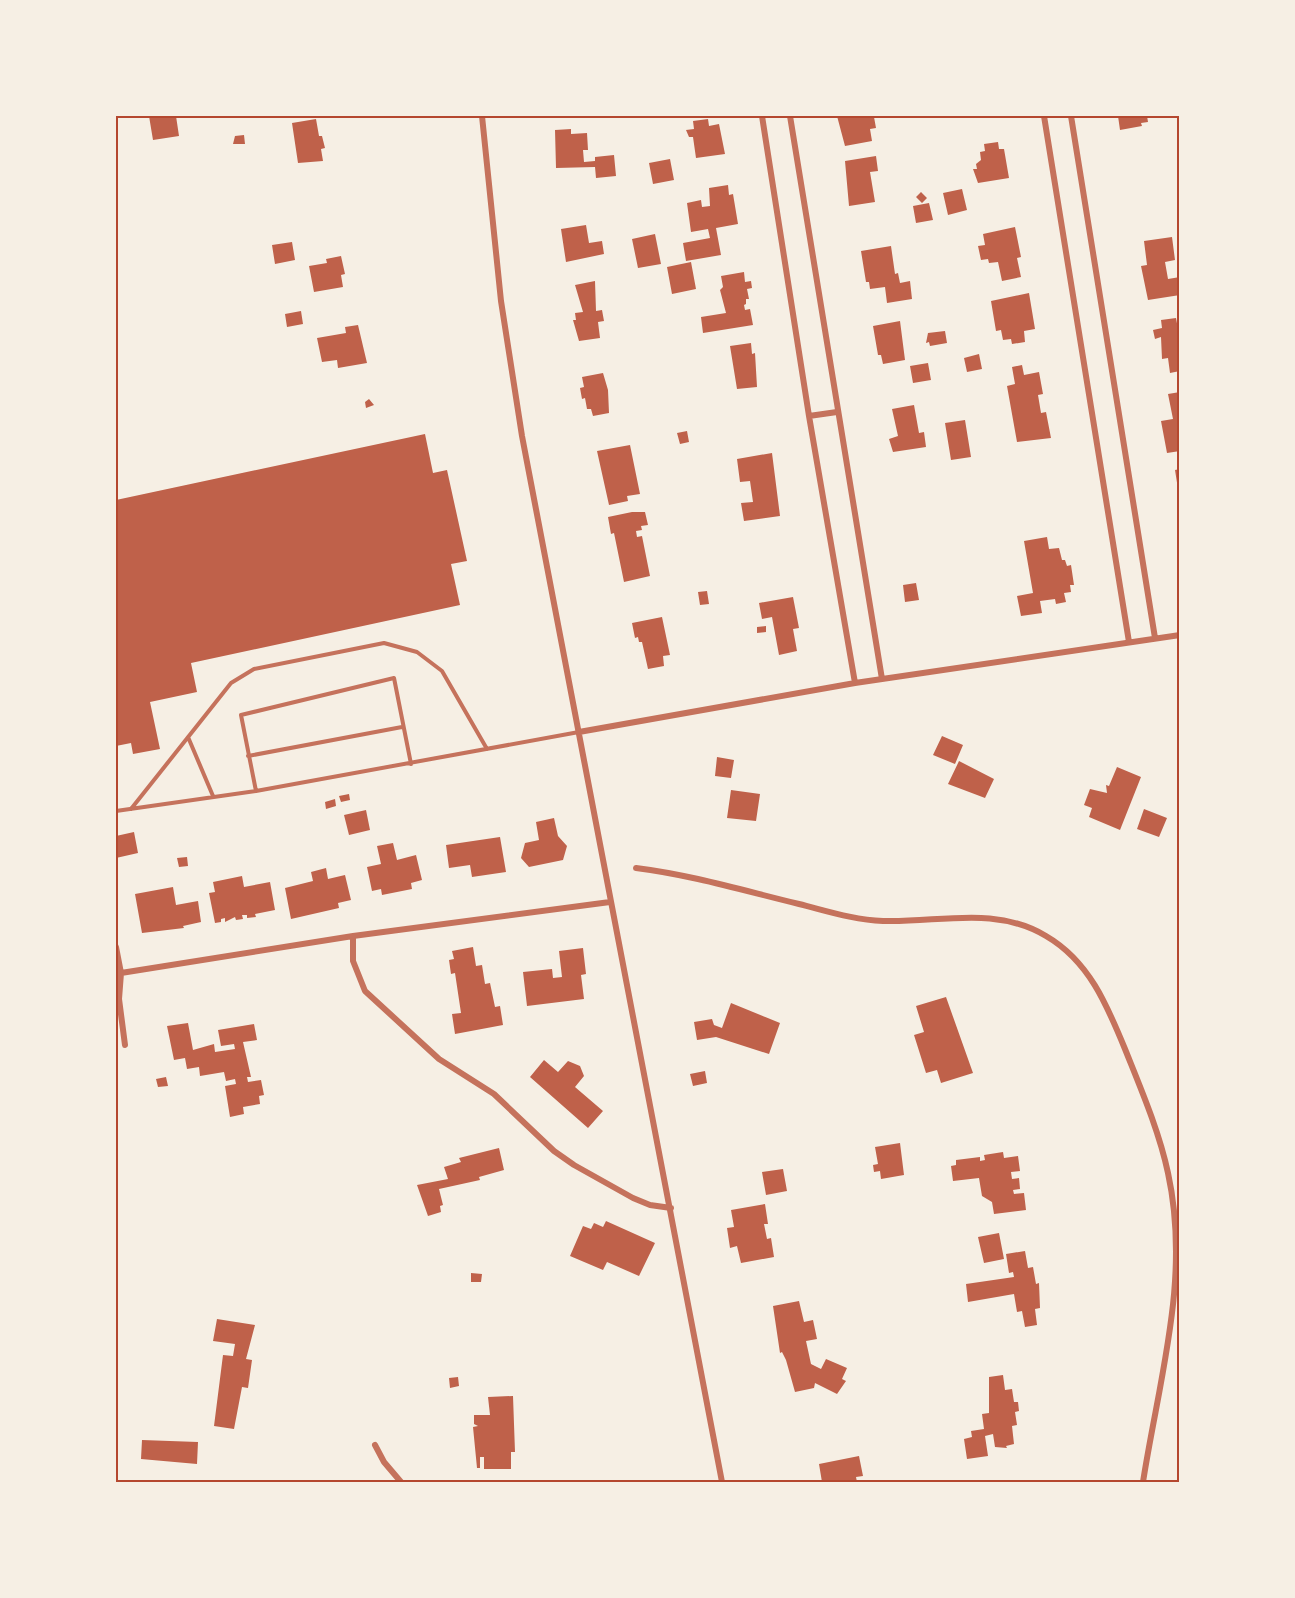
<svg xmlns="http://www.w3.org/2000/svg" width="1295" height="1598" font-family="'Sofia Sans Condensed',sans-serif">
<rect width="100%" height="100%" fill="#f6efe4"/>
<path fill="#bf614a" d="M149,116H176L179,136L153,140Z
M837,116H878L874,117L876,128L870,129L872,141L845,146Z
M1118,116H1147L1148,122L1141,123L1142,126L1120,130Z
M316,119L319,136H322L325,148L321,149L323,161L298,163L292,123Z
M708,119L709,126L719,124L725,154L696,158L693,137H689L686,130L694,129L693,121Z
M571,129V134L587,133L588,150H583L584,162L595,161V157L614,155L616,176L596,178L595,167L556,168L555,130Z
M244,135L245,144H233L235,136Z
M998,142L999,149H1004L1009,178L978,183L973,169H977L976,164L981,160L980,152L985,151L984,144Z
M876,156L878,171L870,172L875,202L849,206L845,161Z
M670,159L674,180L653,184L649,163Z
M728,185L729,195L733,194L738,224L716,228L721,255L686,261L683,243L710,238L708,229L691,232L687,203L701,200L702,207L710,206L709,188Z
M962,189L967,210L948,215L943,193Z
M921,192L927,198L922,203L916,197Z
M929,203L933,220L916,223L913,206Z
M586,225L589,243L602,241L604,254L566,262L561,229Z
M1015,227L1021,257L1017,258L1021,277L1002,281L998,262L989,263L988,259L981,260L978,246L985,245L983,234Z
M655,234L661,264L638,268L632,239Z
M1172,237L1175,260L1165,262L1168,279L1180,277V295L1148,300L1141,266L1147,265L1144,241Z
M292,242L295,260L275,264L272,245Z
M891,246L895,274L898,273L900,283L910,281L912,299L887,303L885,287L870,289L869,282H866L861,251Z
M341,256L345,274L341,275L343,287L314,292L309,266L327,263L326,259Z
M691,262L696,289L672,294L667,267Z
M744,272L745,282L751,281L752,288L747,289L749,299H746V304L744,305L745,310L750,309L753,325L703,333L701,317L726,313L720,290L723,287L721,276Z
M595,281L596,311L602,310L604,321L598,322L600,338L579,341L573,320H576L575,313L583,312L575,285Z
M1029,293L1035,329L1024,331L1025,342L1012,344L1011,339L1003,340L1001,330L996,331L991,301Z
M301,311L303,324L287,327L285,314Z
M1176,318L1180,340V371L1170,373L1168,358L1162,359L1161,337L1155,339L1153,330L1162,328L1161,320Z
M900,321L905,360L883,364L881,355H878L873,326Z
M358,325L367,363L338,368L337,360L322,362L317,338L346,333L345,327Z
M945,331L947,343L930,346L929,342L926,343L928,333Z
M751,343L752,354L755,353L757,387L737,389L730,346Z
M979,354L982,369L967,372L964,358Z
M928,363L931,380L913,383L910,366Z
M1022,365L1024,375L1039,372L1043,394L1038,395L1041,413L1046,412L1051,438L1017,442L1007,386L1015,384L1012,367Z
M603,373L608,390L609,413L593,416L591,409H587L585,398L582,399L580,388L584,387L582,377Z
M1180,392V451L1167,453L1161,421L1173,419L1168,394Z
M369,399L374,405L366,408L365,402Z
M914,405L919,433L924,432L926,447L893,452L889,439L898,436L892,409Z
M965,420L971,457L951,460L945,423Z
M687,431L689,442L680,444L677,433Z
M425,434L433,473L447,470L467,561L451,564L460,605L191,663L197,692L150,702L160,749L133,754L131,743L116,746V500Z
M630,445L640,494L627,496L628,501L609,505L597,451Z
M772,453L780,516L744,521L741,503L753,502L750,481L740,482L737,459Z
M1180,469V489H1178L1175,470Z
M632,512H645L648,525L641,526L642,530L636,531L637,537L642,536L650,576L624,582L614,533L611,534L608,517Z
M1047,537L1049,549L1059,548L1062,560H1065L1067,566L1071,565L1074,585H1070L1071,592L1064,593L1066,602L1056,604L1055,599L1040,601L1042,613L1021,616L1017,596L1033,593L1024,541Z
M916,583L919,600L905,602L903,585Z
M707,591L709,604L700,605L698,592Z
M793,597L799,628L793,629L797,651L779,655L772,617L762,619L759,603Z
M662,617L670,655L663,656L664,666L648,669L642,642H639L638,637L635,638L632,623Z
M766,626V632L757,633V627Z
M942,736L963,745L955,764L933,755Z
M717,757L734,760L731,778L715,776Z
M959,761L994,779L985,798L948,784Z
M1117,767L1141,777L1120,830L1089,817L1092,808L1084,805L1090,789L1107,793L1106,785L1109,786Z
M731,790L760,794L756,821L727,818Z
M349,794L350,800L341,802L339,796Z
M335,799L336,806L326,809L325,802Z
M1144,809L1167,818L1159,837L1137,829Z
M366,810L370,830L349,835L344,815Z
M554,818L558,836L567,846L563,860L529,867L521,858L525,843L539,840L536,822Z
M134,832L138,853L116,858V836Z
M500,837L506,872L472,877L470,865L449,868L446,845Z
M393,843L397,860L416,855L422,880L411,883L412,889L382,895L381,889L372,891L367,867L381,864L377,846Z
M187,857L188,866L179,867L177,858Z
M326,868L328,879L345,875L351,900L338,903L339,908L291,919L285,888L313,881L311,872Z
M242,876L244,887L270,882L275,910L255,914L256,917L247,918V915H242L243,919L236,920L235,917L225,922V918L221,919V922L215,923L209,893L215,892L213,882Z
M173,887L176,905L198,901L201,922L183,926L184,928L142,933L135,894Z
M473,947L476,966L482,965L485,984L490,983L495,1007L500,1006L503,1025L455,1034L452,1014L461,1013L455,973L451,974L449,960L454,959L452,951Z
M583,948L586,974L581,975L584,999L527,1006L523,972L552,969L553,978L562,977L559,951Z
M946,997L973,1073L941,1083L937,1070L926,1073L914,1035L924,1032L916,1006Z
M731,1003L780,1023L769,1054L716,1037L697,1040L694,1022L712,1019L714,1025L722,1028Z
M188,1023L193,1050L214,1044L215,1052L235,1049L234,1044L221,1046L218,1030L254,1024L257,1040L243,1042L251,1077H247L248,1082L261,1080L264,1095L259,1096L260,1104L243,1107L244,1114L230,1117L225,1086L236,1084L235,1079L226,1081L224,1072L200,1076L199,1067L187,1069L185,1058L174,1060L167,1026Z
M544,1060L558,1072L568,1061L580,1066L584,1076L575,1087L603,1111L588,1128L530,1077Z
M705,1071L707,1083L693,1086L690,1074Z
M166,1077L168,1086L158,1087L156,1079Z
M900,1143L904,1175L881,1179L880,1171L874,1172L873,1165L878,1164L875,1147Z
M499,1148L504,1170L479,1177L480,1180L439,1189L443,1205L440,1206L441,1212L428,1216L417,1185L448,1179L444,1167L461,1162L459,1158Z
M1003,1152L1004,1158L1018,1156L1020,1171L1011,1172L1012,1179L1019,1178L1020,1189L1013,1190L1014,1194L1024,1193L1026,1210L994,1214L992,1202L982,1196L979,1178L953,1181L951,1166L956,1165V1160L980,1157V1161L985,1160L984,1155Z
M783,1169L787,1191L766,1195L762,1172Z
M765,1204L768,1224H764L767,1239L771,1238L774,1257L741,1263L737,1246L730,1248L727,1228L734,1227L731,1210Z
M606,1221L655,1243L639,1276L607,1262L603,1270L570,1256L583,1226L591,1229L594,1223L603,1227Z
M999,1233L1004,1259L984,1263L978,1237Z
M1025,1251L1028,1268L1033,1267L1036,1284L1039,1283L1040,1308L1035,1309L1037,1325L1025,1327L1022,1311L1017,1312L1014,1294L968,1302L966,1284L1014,1277L1013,1272L1009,1273L1006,1254Z
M471,1273L482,1274L481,1282H471Z
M799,1301L804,1322L813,1320L817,1339L806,1341L811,1364L821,1369L826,1359L847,1368L842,1379L846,1381L837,1394L815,1383L814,1388L795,1392L786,1360L782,1352L780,1353L773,1306Z
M217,1319L255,1325L246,1359L252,1360L248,1388L242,1387L234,1429L214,1426L223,1355L233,1356L235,1344L213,1341Z
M1003,1375L1005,1390L1012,1389L1014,1402H1018L1019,1411L1015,1412L1017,1425L1012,1426L1014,1444L1006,1446L1007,1448L995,1447L993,1434L985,1436L988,1456L967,1459L964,1439L972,1437L971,1431L984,1429L982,1414L989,1413V1377Z
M458,1377L459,1386L450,1388L449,1378Z
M513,1396L515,1452H511V1469H484V1457H480V1468H477L473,1427L478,1426L474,1424V1415H490L488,1397Z
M142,1440L198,1442L197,1464L141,1459Z
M859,1456L863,1476L856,1477L857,1482H822L819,1464Z"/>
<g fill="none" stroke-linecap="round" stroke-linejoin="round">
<path stroke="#c5725c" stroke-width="4" d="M188,737L213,796
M248,756L402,727
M256,791L241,715L394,678L411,764
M131,809L231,683L254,669L384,643L417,652L442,671L487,749
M116,811L256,791L579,732"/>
<path stroke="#c5725c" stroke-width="6" d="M482,116L501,301L522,436L722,1482
M762,116L809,416L855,683
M790,116L882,679
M1044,116L1129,642
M1071,116L1155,638
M809,416L837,412
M579,732L855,683L1180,635
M636,868C692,875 745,891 799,904C827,911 854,920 883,921C939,923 994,905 1046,936C1089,961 1107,1005 1125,1049C1141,1089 1159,1131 1168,1173C1191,1278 1159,1379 1143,1482
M353,936V961L365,991L439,1059L494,1094L554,1151L574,1165L633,1198L650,1205L671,1208
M116,947L121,973L119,999L125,1045
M121,973L353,936L610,902
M375,1445L384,1462L401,1482"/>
</g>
<rect width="1295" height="1598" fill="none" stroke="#f6efe4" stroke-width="234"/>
<rect x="117" y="117" width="1061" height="1364" fill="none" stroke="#b5482f" stroke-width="2"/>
</svg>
